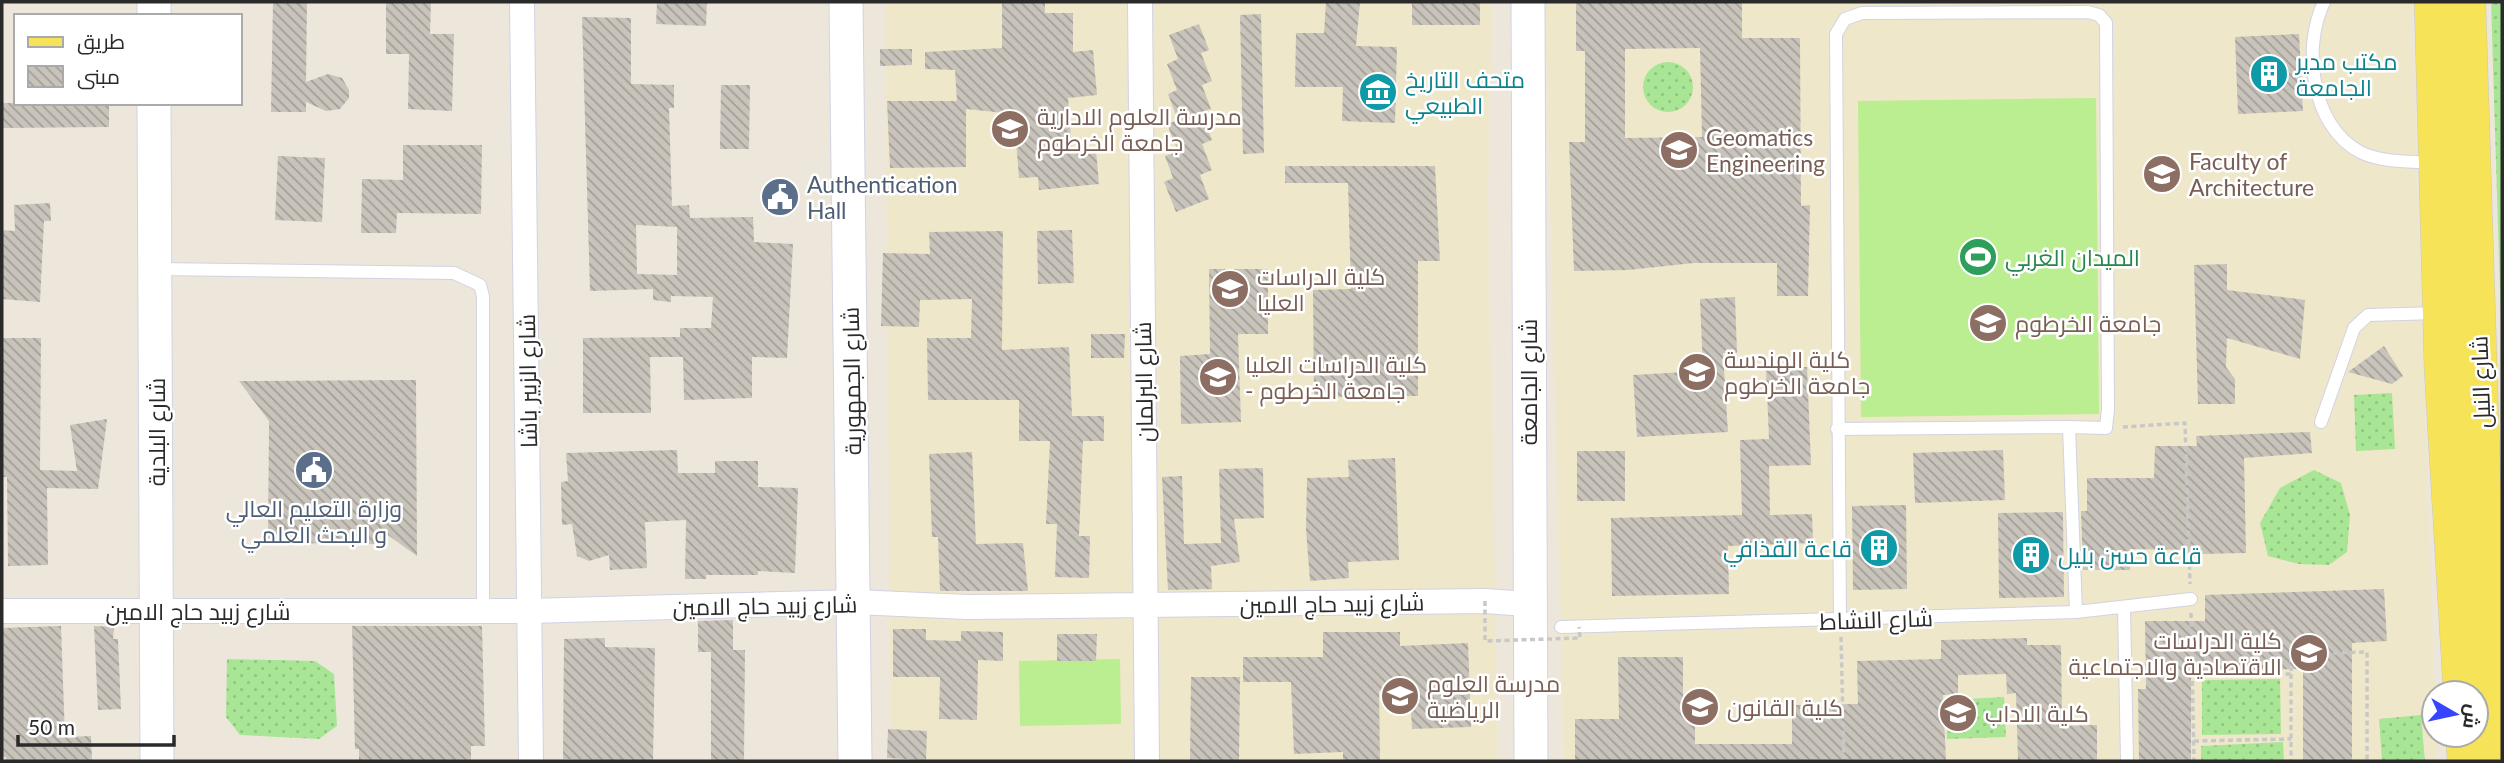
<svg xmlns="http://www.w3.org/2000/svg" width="2504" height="763" font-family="Lato,Cairo,sans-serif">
<defs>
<pattern id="garden-dots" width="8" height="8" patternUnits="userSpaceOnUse" patternTransform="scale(1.75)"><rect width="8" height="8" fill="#a8e696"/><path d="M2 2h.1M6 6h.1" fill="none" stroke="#91c581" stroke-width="1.8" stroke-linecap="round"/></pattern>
<pattern id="building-back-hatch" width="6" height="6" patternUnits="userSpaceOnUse" patternTransform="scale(1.75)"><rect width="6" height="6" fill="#c8c4bb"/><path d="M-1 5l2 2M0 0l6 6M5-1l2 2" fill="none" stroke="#a39f98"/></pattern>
</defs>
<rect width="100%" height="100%" fill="#ede7db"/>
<path fill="#efe7ca" d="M885,2H1492L1488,194L1498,761H891Z
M1545,2H2411L2437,761H1564Z"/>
<path fill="url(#garden-dots)" d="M2491,2H2502V356Z
M1643 87a25 25 0 1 1 50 0a25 25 0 1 1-50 0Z
M2392,393L2395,449L2356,451L2354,395Z
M2314,470L2341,483L2350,515L2347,552L2329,565L2299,564L2268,556L2260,523L2280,488Z
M227,659L315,661L334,674L337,726L319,739L240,735L226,717Z
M2280,679L2281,734L2202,735V680Z
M2004,697L2006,737L1947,739L1946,700Z
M2421,715L2425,761H2382L2379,719Z
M2283,742L2284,761H2201V746Z"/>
<path fill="#bbed91" d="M2096,98L2099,414L1861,417L1858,101Z
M1120,659L1121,724L1020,726L1019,661Z"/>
<path fill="url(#building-back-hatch)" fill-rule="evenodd" d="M273,2H307L306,82L328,74L342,78L349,90V98L340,109L326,111L306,102V112H271Z
M386,2H431L430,34H454L452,111L408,109L409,54H386Z
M657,2H707L706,26L656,24Z
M1002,2H1045V13H1073V52L1093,50L1097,95L1068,98L1072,152L1096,150L1099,184L1039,190L1038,177L1019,178L1014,114L966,109V167L890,168L887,101H957L955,70L925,69V52L1002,48Z
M1326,2H1360L1356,46L1397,47L1395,123L1342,121L1343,87H1295L1296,33H1324Z
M1412,2H1480V25H1412Z
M1576,2H1742V38H1800L1801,206L1810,205L1808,296H1777V263H1694L1628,270L1574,271L1569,142H1585V51H1576ZM1700,48L1702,137L1625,138V49Z
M1261,14L1264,153L1243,154L1240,15Z
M582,17L631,18V84L674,85V108H669L672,206L689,205L690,218L753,217L754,242L793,244L787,358L752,357V398L684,400L683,357H650L651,413H583V338L680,337V328H711L713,297L671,296V302L653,300V289L590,291ZM636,225L677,227V275L637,274Z
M1199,24L1209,50L1201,53L1212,81L1202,85L1211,109L1201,112L1212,140L1202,144L1212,170L1200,175L1209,199L1176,212L1164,182L1173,178L1165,156L1178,151L1167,124L1178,120L1168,94L1177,90L1167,64L1178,59L1169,35Z
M2299,34L2303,111L2238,114L2235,37Z
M880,49H912V65L880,66Z
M721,85H750L749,149H720Z
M2,103H109V127L2,128Z
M403,145H482L481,214L397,213L396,233H361L362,179L403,180Z
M278,156L325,158L322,222L275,220Z
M1285,166H1435L1440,261H1418V396L1314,397L1313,290L1351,289L1348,183H1285Z
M50,203L51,221H44L40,302L2,299V230L15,231L14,205Z
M1072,230L1074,283L1038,284L1037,231Z
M1003,231L1002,350L1069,347L1072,416H1104V441H1083L1079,536H1090L1089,578L1055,577L1057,524H1046L1050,441H1019V400H928L927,338H971L972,299L920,300L919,327L881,326L883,253L930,254L929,232Z
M2227,264V290L2305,300L2300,359L2227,338L2226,367L2235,379V404H2198L2194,265Z
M1209,269H1268V334H1238L1241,422L1181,424L1180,356L1210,354Z
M1735,297L1737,353H1723L1728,432L1637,437L1633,375L1703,371L1700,299Z
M1091,334H1125L1124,358H1091Z
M2,338H41L40,470L77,471L70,425L107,419L98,489L47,488L48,565L8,566L7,477H2Z
M2384,346L2403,376L2392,384L2348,372Z
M1807,367L1811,465L1769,466L1770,515L1812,514L1813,543L1728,546L1729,594L1612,596L1611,518L1742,515L1740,440L1769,439L1766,368Z
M416,380L417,556L378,528L374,544L268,543L269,421L239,381Z
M2310,432L2312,453L2244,458L2246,553L2199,554V550L2130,549V570H2083L2081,511H2087V478H2154L2155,446H2197L2196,436Z
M677,450L678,473H715V461H758V487L798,488L795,573L758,571V575H706V579H685L686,520L645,522L647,568L610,570L609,555L589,561L577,556L572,524L562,525L561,482L568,481L566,453Z
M2003,450L2005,500L1915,503L1913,453Z
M1577,451H1625V501H1577Z
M972,452L976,544L1023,543L1028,591H940L938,537H932L929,454Z
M1395,458L1399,560L1348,562L1349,578L1310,581L1306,529L1307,478L1349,477L1348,460Z
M1263,468L1264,518L1234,519L1240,562L1211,566L1212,589L1168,590L1162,477L1182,476L1184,544L1221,543L1219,469Z
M1906,505L1907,589L1853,590L1852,506Z
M2063,512L2064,597L1999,598L1998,513Z
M2384,589L2387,641L2352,643V761H2303V669L2191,671V761H2139L2138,689H2146L2145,621H2205V595Z
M733,620V650H745L744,761H711V652H698V621Z
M61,626L65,737L91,736L92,761H6V757H2V628Z
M94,626L114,627L113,639H118L121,709L98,710Z
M352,626H482L485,746H471V761H359V749H355Z
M893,629H926V640L961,641V631L1003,632V661L978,660L977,720L939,719L940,677H893Z
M1323,632H1400V646L1468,643L1471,727L1412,729L1410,691H1379L1380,761H1343V752L1294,754L1291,682H1243V657H1323Z
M1057,634H1097L1096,661H1057Z
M605,638V647L655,648L653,761L563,759L564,639Z
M2027,638V645H2061L2062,726L2097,725V761H2018L2016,693L2007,694L2006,674L1958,675V694L1943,695L1946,761H1903V759L1575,761V719H1619L1618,657H1683V716H1695V744H1792V705L1858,704L1857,661L1941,659V640Z
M1191,677H1240L1239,761H1190Z
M888,729L927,731L926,760L887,758Z"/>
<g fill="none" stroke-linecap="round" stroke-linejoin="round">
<defs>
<path id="lane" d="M2324,2C2302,48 2311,126 2360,152C2382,163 2412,161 2435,163
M155,269L454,273L480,285L483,296V611
M2321,422L2354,328L2368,315L2437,313
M1837,429L2069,427
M2124,607L2127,761
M1840,621L1836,34L1845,19L1862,13L2088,12L2099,15L2106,23L2108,409L2106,428L2069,427L2076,612
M1561,627L2076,612L2191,599"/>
<path id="street" d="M522,2L531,761
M1140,2L1147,761
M2,611H529L855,602L967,607L1485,601L1528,604"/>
<path id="secondary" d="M154,2V16
M846,2L855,761
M1528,2L1531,761
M154,103L157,761"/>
<path id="primary" d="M2433,2L2443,371L2462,693
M2467,2L2482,483L2502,761
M2464,735L2466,761"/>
</defs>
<use href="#lane" stroke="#d1d2e4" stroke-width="14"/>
<use href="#street" stroke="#d1d2e4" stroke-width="26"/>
<use href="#secondary" stroke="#d1d2e4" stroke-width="35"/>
<use href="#primary" stroke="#c8c8c8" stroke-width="38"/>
<path stroke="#c8c8c8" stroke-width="3.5" stroke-dasharray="5 3.5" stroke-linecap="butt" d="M2123,427L2185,423L2190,584
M2191,613L2194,761
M1841,637L1844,761
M2192,673L2291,674V654L2367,652V761
M2291,674V761
M2194,741L2291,739"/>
<use href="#lane" stroke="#fff" stroke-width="12"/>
<use href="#street" stroke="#fff" stroke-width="24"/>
<use href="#secondary" stroke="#fff" stroke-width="33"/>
<use href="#primary" stroke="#f6e357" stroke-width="37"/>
<path stroke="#c8c8c8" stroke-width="3.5" stroke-dasharray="5 3.5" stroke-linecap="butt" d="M1485,601V641L1580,638L1579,627"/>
</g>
<defs>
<symbol id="building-disc" viewBox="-11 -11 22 22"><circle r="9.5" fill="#0f9aa8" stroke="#fff"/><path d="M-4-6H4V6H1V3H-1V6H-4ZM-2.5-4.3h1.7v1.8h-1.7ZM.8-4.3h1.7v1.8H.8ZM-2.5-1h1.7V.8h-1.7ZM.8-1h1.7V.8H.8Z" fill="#fff"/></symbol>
<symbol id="museum-disc" viewBox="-11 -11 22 22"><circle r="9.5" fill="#0f9aa8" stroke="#fff"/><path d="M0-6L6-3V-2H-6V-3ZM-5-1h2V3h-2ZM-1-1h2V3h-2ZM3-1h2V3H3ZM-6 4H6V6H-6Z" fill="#fff"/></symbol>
<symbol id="university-disc" viewBox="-11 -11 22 22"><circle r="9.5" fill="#8d6e63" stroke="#fff"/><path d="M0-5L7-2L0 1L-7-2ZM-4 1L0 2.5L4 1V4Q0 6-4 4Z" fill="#fff"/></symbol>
<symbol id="civic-disc" viewBox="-11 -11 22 22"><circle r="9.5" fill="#5c6f8a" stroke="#fff"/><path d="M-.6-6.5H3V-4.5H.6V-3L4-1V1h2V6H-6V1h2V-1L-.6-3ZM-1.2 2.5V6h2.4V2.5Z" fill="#fff"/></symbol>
<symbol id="stadium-disc" viewBox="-11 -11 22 22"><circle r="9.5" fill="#2e9e5b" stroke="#fff"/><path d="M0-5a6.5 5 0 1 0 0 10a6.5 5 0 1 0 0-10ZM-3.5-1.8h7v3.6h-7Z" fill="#fff"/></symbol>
</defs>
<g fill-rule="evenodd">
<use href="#building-disc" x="2247" y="52" width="44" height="44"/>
<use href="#museum-disc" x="1356" y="70" width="44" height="44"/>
<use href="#university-disc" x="988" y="107" width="44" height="44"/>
<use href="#university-disc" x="1657" y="128" width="44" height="44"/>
<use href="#university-disc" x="2140" y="152" width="44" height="44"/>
<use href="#civic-disc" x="758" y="175" width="44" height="44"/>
<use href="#stadium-disc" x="1956" y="235" width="44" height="44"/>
<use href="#university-disc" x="1208" y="267" width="44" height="44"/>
<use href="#university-disc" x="1966" y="301" width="44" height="44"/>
<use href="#university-disc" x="1675" y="350" width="44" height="44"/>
<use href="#university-disc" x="1196" y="355" width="44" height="44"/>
<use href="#civic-disc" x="292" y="448" width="44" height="44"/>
<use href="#building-disc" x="1857" y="526" width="44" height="44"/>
<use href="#building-disc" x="2009" y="533" width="44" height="44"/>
<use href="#university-disc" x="2287" y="631" width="44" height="44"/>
<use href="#university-disc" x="1378" y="674" width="44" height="44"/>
<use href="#university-disc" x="1678" y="685" width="44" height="44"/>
<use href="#university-disc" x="1936" y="691" width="44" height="44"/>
</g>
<g text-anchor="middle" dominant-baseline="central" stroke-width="5" stroke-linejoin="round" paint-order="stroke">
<g font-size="23" fill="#0d838f" stroke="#fff" text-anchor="start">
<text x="2296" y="61">مكتب مدير<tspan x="2296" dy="26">الجامعة</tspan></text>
<text x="1405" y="79">متحف التاريخ<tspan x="1405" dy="26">الطبيعي</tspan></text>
<text x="1852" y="548" text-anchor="end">قاعة القذافي</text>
<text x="2058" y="555">قاعة حسن بليل</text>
</g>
<g font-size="23" fill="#785e54" stroke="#fff" text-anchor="start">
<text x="1037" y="116">مدرسة العلوم الادارية<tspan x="1037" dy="26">جامعة الخرطوم</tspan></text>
<text x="1706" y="137">Geomatics<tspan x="1706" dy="26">Engineering</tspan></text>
<text x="2189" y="161">Faculty of<tspan x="2189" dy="26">Architecture</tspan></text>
<text x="1257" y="276">كلية الدراسات<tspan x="1257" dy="26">العليا</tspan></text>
<text x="2015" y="323">جامعة الخرطوم</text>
<text x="1724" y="359">كلية الهندسة<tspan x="1724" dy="26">جامعة الخرطوم</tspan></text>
<text x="1245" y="364">كلية الدراسات العليا<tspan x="1245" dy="26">- جامعة الخرطوم</tspan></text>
<text x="2282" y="640" text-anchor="end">كلية الدراسات<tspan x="2282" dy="26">الاقتصادية والاجتماعية</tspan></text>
<text x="1427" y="683">مدرسة العلوم<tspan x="1427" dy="26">الرياضية</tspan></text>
<text x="1727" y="707">كلية القانون</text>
<text x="1985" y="713">كلية الاداب</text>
</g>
<g font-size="23" fill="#4e5e75" stroke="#fff" text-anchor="start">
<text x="807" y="184">Authentication<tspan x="807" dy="26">Hall</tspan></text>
<text x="314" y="508" text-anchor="middle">وزارة التعليم العالي<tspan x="314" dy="26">و البحث العلمي</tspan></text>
</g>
<g font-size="23" fill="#27864d" stroke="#fff" text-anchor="start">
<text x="2005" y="257">الميدان الغربي</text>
</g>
<g font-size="23" fill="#2a2a2a" stroke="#fff">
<text transform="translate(527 381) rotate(-91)">شارع الزبير باشا</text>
<text transform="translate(851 381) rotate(-91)">شارع الجمهورية</text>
<text transform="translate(1143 382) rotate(-91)">شارع البرلمان</text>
<text transform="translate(1528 382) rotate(-90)">شارع الجامعة</text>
<text transform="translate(2480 382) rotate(-92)">شارع النيل</text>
<text transform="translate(156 432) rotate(-90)">شارع البلدية</text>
<text transform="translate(1332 603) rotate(-1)">شارع زبيد حاج الامين</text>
<text transform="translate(765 605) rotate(-1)">شارع زبيد حاج الامين</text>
<text x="198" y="611">شارع زبيد حاج الامين</text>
<text transform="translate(1876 619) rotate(-2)">شارع النشاط</text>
</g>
</g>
<rect width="2504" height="763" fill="none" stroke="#2a2a2a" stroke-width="7"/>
<rect x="14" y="14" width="228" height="91" fill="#ffffff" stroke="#aaaaaa" stroke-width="2"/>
<rect x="28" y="37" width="35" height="10" fill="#f6e357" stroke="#aaaaaa" stroke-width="2"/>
<text x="77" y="49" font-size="21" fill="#2a2a2a">طريق</text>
<rect x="28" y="66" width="35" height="21" fill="url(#building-back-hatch)" stroke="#aaaaaa" stroke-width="2"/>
<text x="77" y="84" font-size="21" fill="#2a2a2a">مبنى</text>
<g transform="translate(2455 714) rotate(99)"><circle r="33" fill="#ffffff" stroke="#aaaaaa" stroke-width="2"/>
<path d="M0-5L12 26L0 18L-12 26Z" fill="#3645ff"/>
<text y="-10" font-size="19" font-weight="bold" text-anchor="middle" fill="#2a2a2a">ش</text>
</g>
<path d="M18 735v10h156v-10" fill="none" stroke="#2a2a2a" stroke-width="3.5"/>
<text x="28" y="735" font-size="21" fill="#2a2a2a" stroke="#ffffff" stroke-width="5" paint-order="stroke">50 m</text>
</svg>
